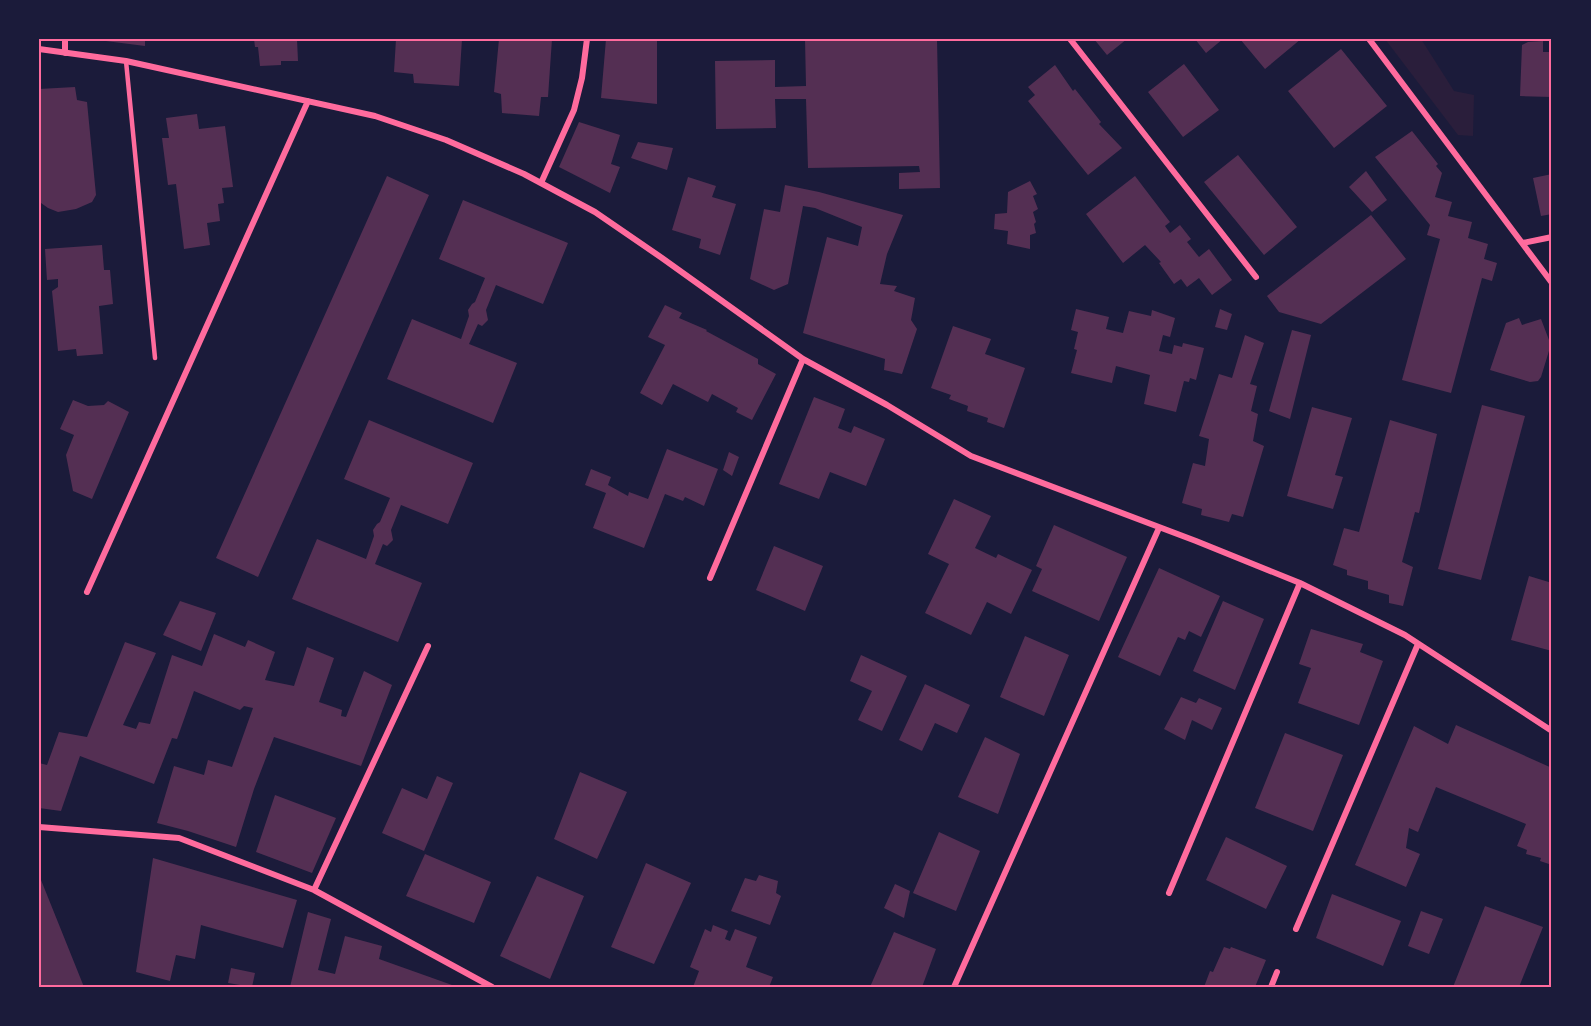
<svg xmlns="http://www.w3.org/2000/svg" width="1591" height="1026" font-family="'Varela Round',sans-serif">
<rect width="100%" height="100%" fill="#1b1b3a"/>
<path fill="#2a1e3b" d="M1385,39H1421L1454,91L1474,95L1473,136L1458,135Z"/>
<path fill="#542f53" d="M98,39H145V46L98,40Z
M254,39H297L298,61H281V65L260,66L258,47H255Z
M396,39H462L459,86L414,83L413,74L394,72Z
M499,39H552L548,97H541L539,116L502,113L501,94L494,92Z
M606,39H657V104L601,98Z
M805,39H937L940,188L899,189V173L920,172L919,166L808,168L806,99H775L776,128L716,129L715,61L775,60V87L806,86Z
M1094,39H1127L1107,55Z
M1195,39H1223L1206,53Z
M1240,39H1301L1265,69Z
M1543,41V52H1552V97L1520,96L1522,45L1528,42Z
M1341,49L1387,106L1334,148L1288,91Z
M1184,64L1219,110L1183,137L1148,92Z
M1055,65L1073,91L1075,89L1101,122L1099,124L1122,148L1088,175L1028,101L1035,95L1028,87Z
M75,87L77,100L87,102L96,195L92,202L76,209L58,212L48,208L41,203L39,178V89Z
M197,114L199,129L225,126L233,187L222,188L224,203L218,204L220,221L207,223L210,245L184,249L176,184L168,185L162,138H169L166,118Z
M579,122L620,135L611,164L620,167L610,193L559,167Z
M1412,131L1438,164L1436,166L1442,173L1435,197L1452,202L1448,216L1472,222L1468,238L1488,244L1484,259L1497,263L1492,281L1482,278L1451,393L1402,380L1440,239L1427,235L1430,225L1375,157Z
M638,142L673,148L667,170L631,158Z
M1238,155L1297,227L1264,255L1204,182Z
M1366,171L1387,200L1372,212L1349,187Z
M1552,174V214L1541,216L1533,178Z
M387,176L429,195L258,577L216,558Z
M1135,176L1170,222L1165,226L1170,233L1180,225L1191,239L1187,242L1199,257L1209,249L1232,280L1212,295L1199,278L1187,287L1181,279L1174,284L1159,263L1161,262L1145,245L1123,263L1086,214Z
M688,177L716,186L712,197L736,204L720,255L699,248L701,239L672,230Z
M1030,181L1037,194L1033,196L1038,209L1033,212L1036,222L1034,224L1036,233L1030,235V249L1007,244L1008,231L994,229L995,214L1007,213L1008,192Z
M785,185L819,192L903,215L887,254L880,284L897,286L894,291L915,298L911,320L917,329L902,374L884,370L885,359L803,333L827,237L858,246L862,227L815,208L803,206L788,284L774,290L750,279L764,209L780,212Z
M463,200L568,243L543,304L496,285L486,310L488,320L482,326L478,324L469,344L517,363L493,423L387,379L412,319L461,339L469,316L468,310L472,304L475,302L485,278L439,259Z
M1371,215L1406,259L1321,324L1279,312L1267,296Z
M102,245L104,270H110L113,304L99,306L103,354L77,356L76,349L58,351L52,291L58,287V279L47,280L45,249Z
M665,305L682,313L679,318L707,330L706,331L758,359V364L776,374L752,420L736,412L738,408L712,394L708,402L673,384L662,405L640,393L665,345L648,337Z
M1076,309L1109,317L1106,329L1123,333L1129,311L1151,316L1152,310L1175,318L1170,337L1163,335L1159,351L1172,354L1174,345L1182,347L1183,343L1204,348L1196,380L1190,378L1189,382L1184,381L1176,412L1144,404L1150,375L1116,366L1112,383L1071,373L1077,350L1074,349L1078,332L1071,330Z
M1220,309L1232,314L1227,330L1215,327Z
M1519,318L1522,325L1541,319L1549,340L1552,341L1541,377L1538,381L1530,382L1490,370L1506,323Z
M953,326L991,339L985,354L1025,368L1004,428L987,422L988,418L967,411L968,406L949,399L951,395L931,388Z
M1292,330L1311,335L1290,419L1269,411Z
M1245,335L1264,343L1250,384L1257,386L1251,411L1258,414L1253,441L1264,446L1243,517L1232,514L1229,522L1201,515L1202,509L1182,503L1193,463L1205,466L1209,439L1199,436L1219,374L1232,378Z
M814,397L845,409L838,428L851,433L854,426L885,439L866,486L830,472L819,499L779,484Z
M73,400L88,406L104,405L108,401L129,412L92,499L73,491L66,455L74,435L60,429Z
M1482,405L1525,416L1481,580L1438,569Z
M1312,407L1352,418L1335,475L1343,477L1333,509L1287,496Z
M369,420L473,463L448,524L401,505L391,530L393,540L387,546L383,544L375,564L422,583L398,642L292,599L317,539L366,559L374,536L373,530L377,524L380,522L390,498L344,479Z
M1390,420L1437,434L1419,513L1415,512L1402,562L1413,567L1403,606L1389,603V595L1368,589V581L1347,575V570L1333,565L1344,528L1359,532Z
M667,449L718,469L704,506L685,497L683,501L665,494L644,548L593,528L606,493L585,485L591,469L611,477L608,485L628,496L629,492L648,499Z
M729,452L739,457L732,476L723,470Z
M954,499L991,516L975,548L996,558L998,554L1032,570L1011,614L987,602L971,635L925,613L949,564L928,554Z
M1054,525L1127,557L1099,621L1032,591L1042,569L1036,566Z
M774,546L823,566L805,611L756,590Z
M1159,568L1220,596L1201,637L1189,631L1185,640L1178,637L1160,676L1118,657Z
M1529,576L1552,583V651L1511,640Z
M180,601L216,613L201,651L163,635Z
M1223,601L1264,619L1235,690L1193,671Z
M1311,629L1363,644L1360,652L1383,661L1359,725L1298,703L1311,668L1299,664Z
M214,634L245,647L248,640L275,652L265,680L294,686L307,647L334,658L319,702L342,710L341,716L346,717L364,671L392,685L361,766L274,737L254,789L236,847L188,831L157,823L174,766L204,775L208,760L232,767L253,708L244,706L240,710L194,691L177,739L172,738L154,784L80,756L61,811L39,808V763L47,765L59,732L87,737L125,642L156,653L123,725L136,729L139,722L150,724L172,655L202,666Z
M1025,636L1069,655L1044,716L1000,697Z
M861,655L907,676L882,731L858,720L872,691L850,681Z
M925,684L970,705L957,733L935,723L922,751L899,740Z
M1181,697L1196,703L1199,698L1222,708L1212,730L1192,720L1185,740L1164,729Z
M1456,725L1552,768V865L1540,861L1541,858L1526,854L1527,850L1517,846L1526,824L1436,787L1418,832L1409,828L1406,848L1420,854L1406,887L1355,865L1414,726L1448,744Z
M1285,733L1343,755L1313,831L1255,808Z
M985,737L1020,754L998,814L958,797Z
M580,772L627,792L597,859L554,839Z
M437,776L453,783L424,851L382,833L402,788L427,799Z
M275,795L336,818L312,873L256,852Z
M939,832L980,851L956,911L913,893Z
M1226,837L1287,866L1266,909L1206,880Z
M425,854L491,882L474,923L406,896Z
M153,858L297,900L283,948L201,925L195,959L176,955L170,981L136,972Z
M646,863L691,883L654,964L611,947Z
M39,875L84,987H39Z
M759,875L778,881L776,893L781,896L770,925L731,911L745,878L756,881Z
M537,876L584,896L550,979L500,956Z
M895,884L910,891L904,918L884,908Z
M1332,894L1401,921L1383,966L1316,938Z
M1485,906L1543,927L1519,987H1453Z
M1421,911L1443,919L1429,954L1408,946Z
M308,912L331,919L318,970L335,974L345,936L382,946L379,959L452,985L451,987H290Z
M713,925L728,931L725,939L730,941L735,929L757,937L746,967L773,977L769,987H693L699,971L690,967L705,929L711,932Z
M894,932L936,949L922,987H870Z
M1224,947L1230,949L1231,947L1266,960L1255,987H1204L1210,971L1213,972Z
M231,968L255,973L252,987L228,983Z"/>
<g fill="none" stroke-linecap="round" stroke-linejoin="round">
<path stroke="#ff6b9d" stroke-width="4.5" d="M126,61L155,358"/>
<path stroke="#ff6b9d" stroke-width="6" d="M65,39V53
M1070,39L1256,277
M1369,39L1552,283
M39,49L126,61L375,116L446,140L524,174L595,212L662,258L803,359L887,405L971,456L1196,541L1300,583L1405,635L1552,731
M541,183L574,110L582,78L587,39
M1523,243L1552,237
M710,578L803,359
M87,592L308,101
M39,827L179,838L314,890L492,987
M314,890L428,646
M1169,893L1300,583
M1296,929L1418,644
M954,987L1159,528
M1271,987L1277,972"/>
</g>
<rect width="1591" height="1026" fill="none" stroke="#1b1b3a" stroke-width="81"/>
<rect x="40" y="40" width="1510" height="946" fill="none" stroke="#ff6b9d" stroke-width="2"/>
</svg>
